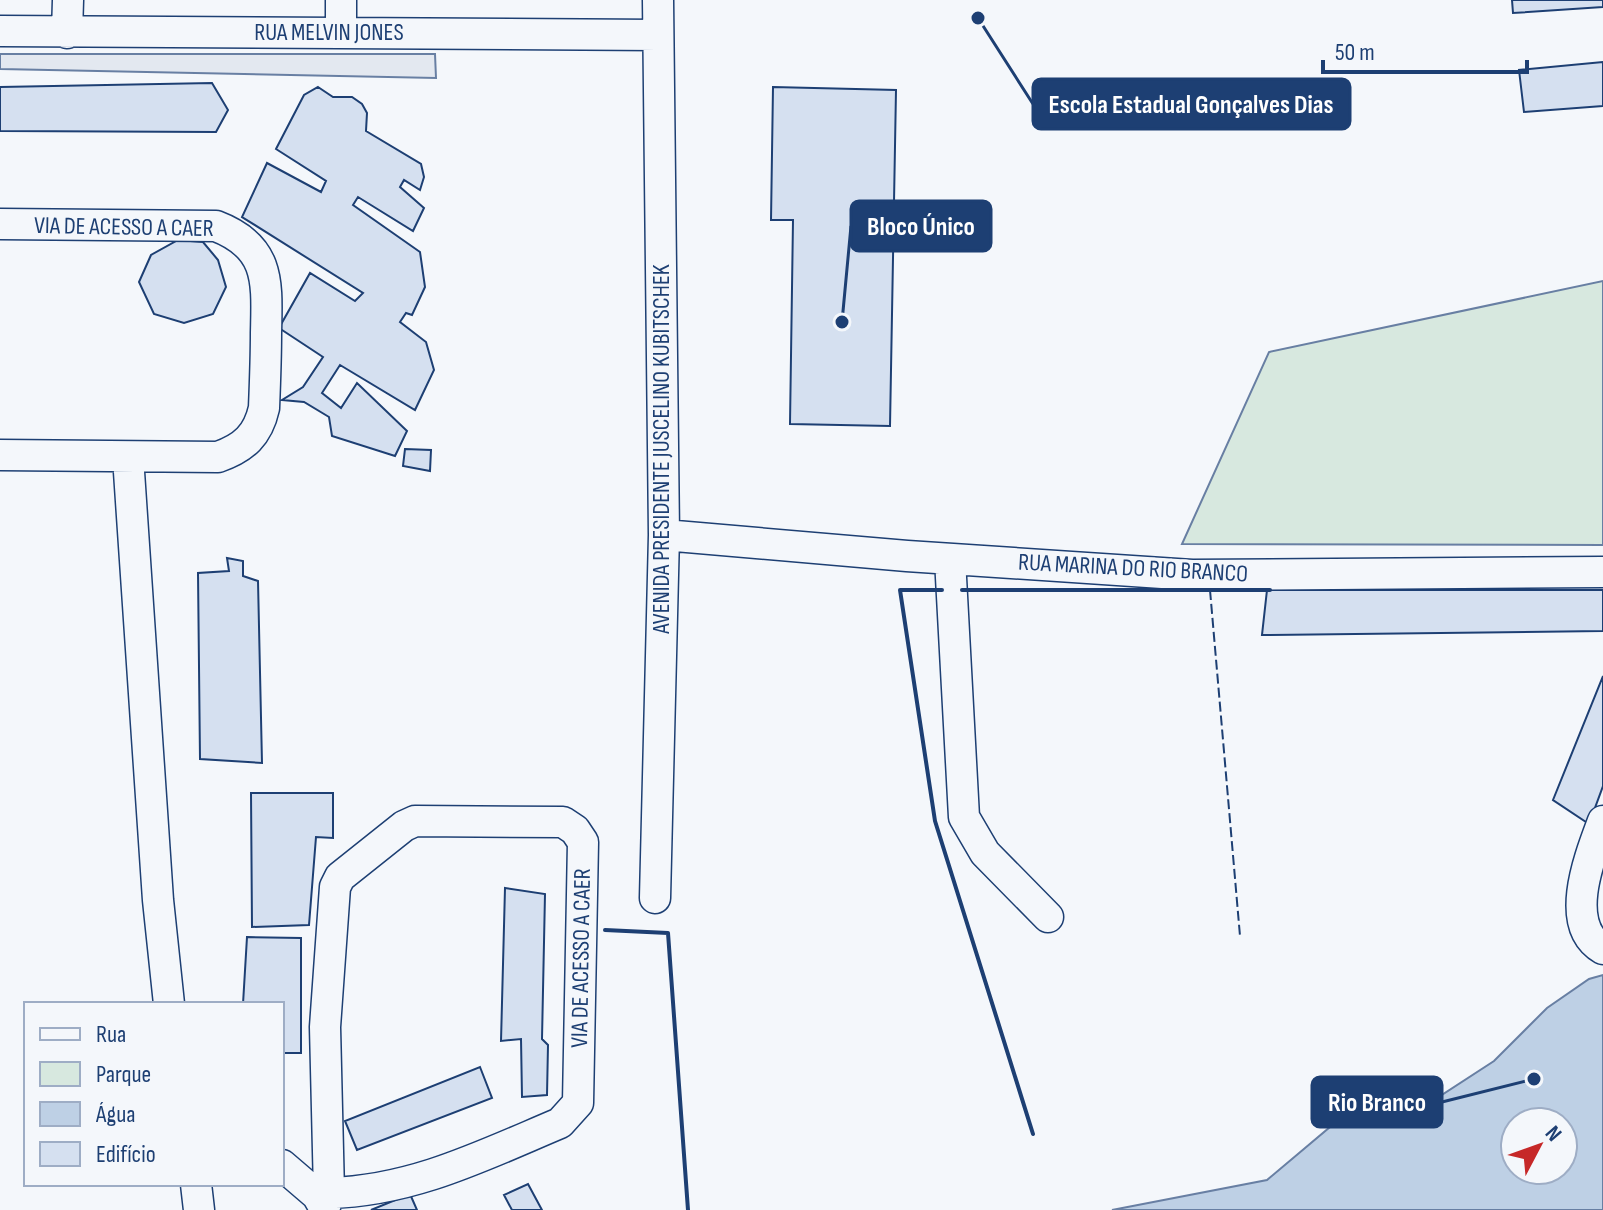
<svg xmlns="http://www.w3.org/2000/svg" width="1603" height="1210" font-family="'Sofia Sans Condensed',sans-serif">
<rect width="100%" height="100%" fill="#f4f7fb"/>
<path fill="#d7e8df" stroke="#687fa3" stroke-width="2" d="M1603,281V545L1182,544L1269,352Z"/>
<path fill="#e3e8f0" stroke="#687fa3" stroke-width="2" d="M0,54H435L436,78L0,69Z"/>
<path fill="#bed0e5" stroke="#687fa3" stroke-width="2" fill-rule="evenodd" d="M1603,975V1210H1112L1267,1180L1336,1122L1437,1098L1494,1061L1547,1008L1589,979ZM1515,1122H1563V1170H1515Z"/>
<path fill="#d5e0f0" stroke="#1d3f73" stroke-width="2" d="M1512,0H1603V7L1513,13Z
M1603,62V106L1524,112L1519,70Z
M212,83L228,110L216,132L0,131V87Z
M318,87L333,97H352L362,104L367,113L366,131L421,164L424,177L420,190L404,180L400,187L424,208L413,231L358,197L353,205L420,252L425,287L412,315L406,313L400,322L426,342L434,370L415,410L340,365L322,393L341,408L357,383L407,431L395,456L332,436L329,417L304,402L282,400L303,387L323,357L279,328L310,273L355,301L363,293L242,217L267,163L321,192L326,181L276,149L304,95Z
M773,87L896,90L890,426L790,424L793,220H771Z
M178,240L203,242L218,260L226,287L213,314L184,323L154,314L139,282L151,255Z
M405,449L431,450L430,471L403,466Z
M227,558L243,561V576L258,581L262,763L200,759L198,573L229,571Z
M1267,590H1603V631L1262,635Z
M1603,676V786L1589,824L1553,800Z
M251,793H333V838L316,837L309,925L252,927Z
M505,888L545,894L542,1039L548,1045L547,1095L522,1097L521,1039L501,1041Z
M247,937L301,938V1053H282V1004H243Z
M480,1067L492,1098L357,1150L345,1121Z
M528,1184L542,1210H512L504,1195Z
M410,1194L417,1210H371Z"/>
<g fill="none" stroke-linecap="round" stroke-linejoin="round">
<defs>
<path id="minor" d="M0,31L658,35
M341,32V0
M67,33L68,0
M0,224L216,226C271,247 267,283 266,333C266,358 265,383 264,408C258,435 244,448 218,457L0,455
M128,457L158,900L169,1004
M664,535L907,556L1192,575L1603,572
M950,559L964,817L985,853L1048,917
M1603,821C1590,856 1562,925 1603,949
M655,898L664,535L658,0
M282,1165L317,1195L324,1207
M196,1184L199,1210
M324,1210L329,1193L325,1027L335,887L340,877L404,826L415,821L563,822L575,830L583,842L578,1103L560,1123C484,1155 413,1191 329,1193"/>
</defs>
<use href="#minor" stroke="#1d3f73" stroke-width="33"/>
<use href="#minor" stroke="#f4f7fb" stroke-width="30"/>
<path stroke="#1d3f73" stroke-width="2" stroke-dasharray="10 4" stroke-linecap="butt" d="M1210,590L1240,936"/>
<path stroke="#1d3f73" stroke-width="4" d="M942,590H900L935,821L1033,1134
M962,590H1270
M605,930L668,933L688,1210"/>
</g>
<g text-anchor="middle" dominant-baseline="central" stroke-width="6" stroke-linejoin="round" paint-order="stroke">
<g font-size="24" fill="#1d3f73" stroke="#f4f7fb">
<text x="329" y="32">RUA MELVIN JONES</text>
<text transform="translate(124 227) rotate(1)">VIA DE ACESSO A CAER</text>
<text transform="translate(661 449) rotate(-90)">AVENIDA PRESIDENTE JUSCELINO KUBITSCHEK</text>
<text transform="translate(1133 568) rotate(3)">RUA MARINA DO RIO BRANCO</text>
<text transform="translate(581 958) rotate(-89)">VIA DE ACESSO A CAER</text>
</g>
</g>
<path fill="none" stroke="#1d3f73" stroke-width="3" d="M978 18L1033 104M842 322L851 226M1534 1079L1442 1102"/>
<g fill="#1d3f73" stroke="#f4f7fb" stroke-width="3">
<circle cx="978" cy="18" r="8"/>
<circle cx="842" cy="322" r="8"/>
<circle cx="1534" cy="1079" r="8"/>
</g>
<g fill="#1d3f73" stroke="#1d3f73" stroke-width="3">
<rect x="1033" y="79" width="317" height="50" rx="8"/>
<rect x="851" y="201" width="140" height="50" rx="8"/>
<rect x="1312" y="1077" width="130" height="50" rx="8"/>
</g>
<g font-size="26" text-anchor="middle" font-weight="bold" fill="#fff">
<text x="1191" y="113">Escola Estadual Gonçalves Dias</text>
<text x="921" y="235">Bloco Único</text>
<text x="1377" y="1111">Rio Branco</text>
</g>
<rect x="24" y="1002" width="260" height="184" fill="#f4f7fb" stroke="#9eadc5" stroke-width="2"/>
<rect x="40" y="1028" width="40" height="12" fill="#f4f7fb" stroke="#9eadc5" stroke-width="2"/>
<text x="96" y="1042" font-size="24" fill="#1d3f73">Rua</text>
<rect x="40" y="1062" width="40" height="24" fill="#d7e8df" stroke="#9eadc5" stroke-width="2"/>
<text x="96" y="1082" font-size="24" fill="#1d3f73">Parque</text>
<rect x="40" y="1102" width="40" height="24" fill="#bed0e5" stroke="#9eadc5" stroke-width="2"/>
<text x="96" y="1122" font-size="24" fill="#1d3f73">Água</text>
<rect x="40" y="1142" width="40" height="24" fill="#d5e0f0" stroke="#9eadc5" stroke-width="2"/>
<text x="96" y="1162" font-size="24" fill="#1d3f73">Edifício</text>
<g transform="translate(1539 1146) rotate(49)"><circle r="38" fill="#f4f7fb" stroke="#9eadc5" stroke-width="2"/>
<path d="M0-6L14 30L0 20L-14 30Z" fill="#c62828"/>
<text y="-12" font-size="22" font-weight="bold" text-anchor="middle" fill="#1d3f73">N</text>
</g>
<path d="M1323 60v12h204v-12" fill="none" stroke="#1d3f73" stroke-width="4"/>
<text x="1335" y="60" font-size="24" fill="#1d3f73" stroke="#f4f7fb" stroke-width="6" paint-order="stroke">50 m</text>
</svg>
